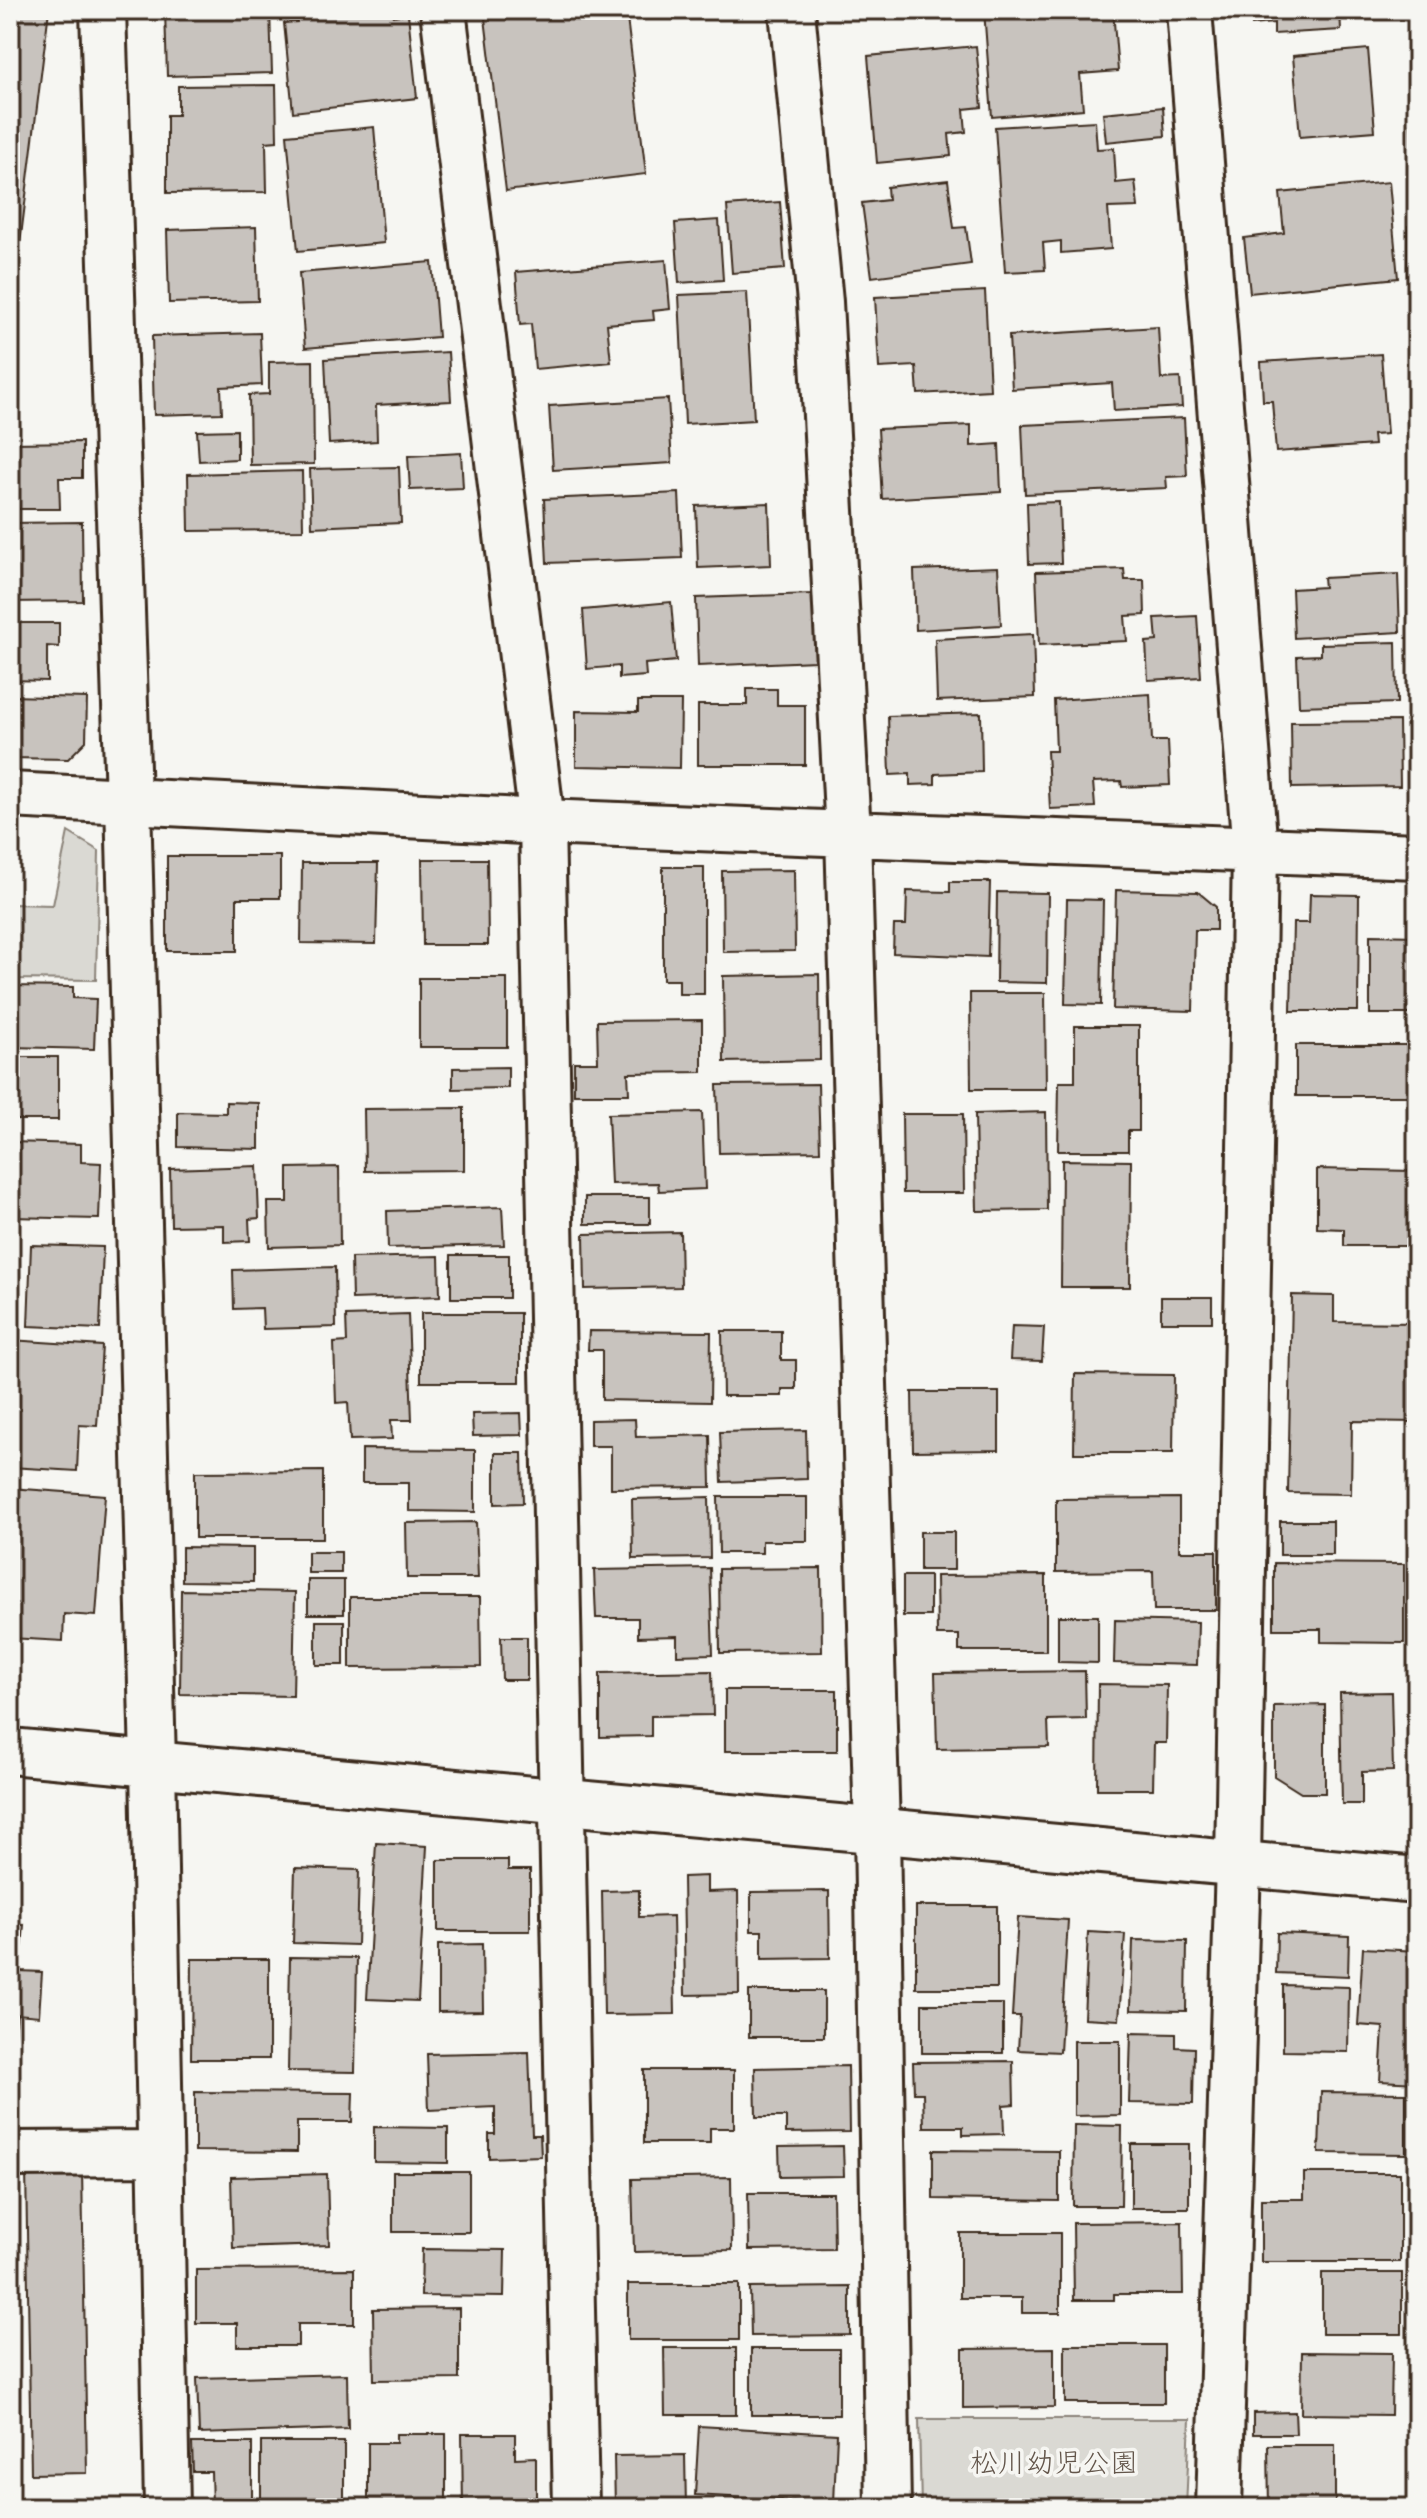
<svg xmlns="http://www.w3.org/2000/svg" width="1427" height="2518" font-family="Mynerve,'Klee One',sans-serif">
<rect width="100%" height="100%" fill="#f6f6f2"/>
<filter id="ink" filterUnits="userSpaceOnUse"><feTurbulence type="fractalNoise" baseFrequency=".0125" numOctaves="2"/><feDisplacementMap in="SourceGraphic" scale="16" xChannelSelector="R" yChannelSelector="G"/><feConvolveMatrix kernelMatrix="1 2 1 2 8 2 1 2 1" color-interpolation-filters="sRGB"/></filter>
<g filter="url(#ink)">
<path fill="#dad9d3" stroke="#8a8278" stroke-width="2" d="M68,832L99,851L96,980L10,979V904L53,905Z
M919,2419H1190L1186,2508H921Z"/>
<path fill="#c8c3be" stroke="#3b2a1e" stroke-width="2" d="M10,10H49L10,325Z
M165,10H270L272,73L167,76Z
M295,10H392L393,16L408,14L417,98L293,112L284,23L297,22Z
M484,10H626L646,174L506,191Z
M871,10H905L906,15L871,17Z
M984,10H1113L1118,71L1080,74L1083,109L992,117Z
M1251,10H1340L1341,30L1274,34V23L1252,25Z
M976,46L982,107L964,109L966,132L949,134L951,156L877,163L868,56Z
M1368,49L1375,131L1300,137L1293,56Z
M1410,79H1417V185H1412Z
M276,85L277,141L266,142L267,192L167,193V115H178V86Z
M1163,107L1165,136L1106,142L1103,113Z
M1095,121L1097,149L1114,148L1116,183L1135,181L1138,207L1108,208L1111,249L1061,253V241L1043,243L1045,270L1005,272L995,127Z
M374,127L384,243L298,251L287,135Z
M948,180L954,228L966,227L971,264L872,277L862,203L888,200L887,187Z
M1389,182L1398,278L1250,293L1244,238L1284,233L1280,193Z
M780,202L785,269L732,273L727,206Z
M719,220L723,280L679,283L675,223Z
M1408,226H1417V299L1407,298Z
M256,227L258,301L169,303L167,230Z
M666,260L670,309L653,311L654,320L607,324L611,362L535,369L531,324L520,325L516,272Z
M432,262L438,337L305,348L299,273Z
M985,291L990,390L918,394L916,366L879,368L875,297Z
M747,292L754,420L685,424L679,295Z
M1158,327L1161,379L1180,378L1182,407L1114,411L1112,383L1012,389L1009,336Z
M260,333L262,385L221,387L222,413L154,415L152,336Z
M1409,348H1417V416H1409Z
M448,352L451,401L376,405L377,441L329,444L325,359Z
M1381,354L1387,434L1373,435L1374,445L1276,452L1272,401H1263L1261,362Z
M313,361L314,464L250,465L249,395L269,394V362Z
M668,399L672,463L553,470L549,406Z
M1184,418L1187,476L1166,477L1167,488L1025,494L1022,425Z
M971,425V446L999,444L1001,492L882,499L878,429Z
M237,430V459L199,461L197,431Z
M82,442V478H59L60,509H10V443Z
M461,453L463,488L410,490L408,456Z
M399,467L401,523L312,527L310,469Z
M302,471L303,530L189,531L188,474Z
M679,493L682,558L547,563L544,499Z
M1059,502L1061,563L1029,564L1027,503Z
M769,503L771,565L698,568L696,506Z
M82,522L83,601L10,602V523Z
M998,567L1001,625L916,630L914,570Z
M1124,569L1125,580H1144L1145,615L1125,616L1127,641L1039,645L1036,572Z
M1398,574L1400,632L1294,638L1292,589L1324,587L1323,578Z
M1414,582H1417V627H1415Z
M813,594L815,661L698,666L696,598Z
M671,602L676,661L645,664L646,676L619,678V666L587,669L583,610Z
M1197,616L1201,677L1148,680L1146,642L1157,641L1155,618Z
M10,623H59V647L47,646V681L10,680Z
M1033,634L1035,697L937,701L935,639Z
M1396,642L1397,703L1299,706L1297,656L1321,655V644Z
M747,689H777V705H805V765H698V705H747Z
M1150,694L1152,741H1168L1170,785L1122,787L1121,781L1093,782L1095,807L1050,809L1047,751H1056L1054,700Z
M10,696L87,698L86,741L68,759L10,758Z
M638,701H681L680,768L576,766V711L638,712Z
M981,713L982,772L935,774V784L910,785V774L890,775L888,716Z
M1399,721L1400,786L1292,788L1291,722Z
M167,856H280V898H237V951H167Z
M422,859H487L488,945H423Z
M302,863H378L376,944L301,943Z
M663,867H704V994H679V980H663Z
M794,870L795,951L723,952L722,871Z
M950,882H990L988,957L893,953L894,925H906L907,891L950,892Z
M1116,890L1198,892L1216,907V930H1195L1193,1011L1113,1009Z
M997,892L1048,893L1047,983L996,982Z
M1310,894L1359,895L1358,1011H1291L1293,923H1309Z
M1067,899L1103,900L1101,1005L1065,1004Z
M1370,935L1417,936V1014H1370Z
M819,974L820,1060L724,1062L723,976Z
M419,978H507V1047H419Z
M10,986L73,987V998L96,999L94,1049L10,1047Z
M970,993H1045L1046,1089H971Z
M702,1020V1072L628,1073L629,1094H574V1062H598L597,1021Z
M1075,1026H1139V1131H1128V1151H1058L1059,1082H1075Z
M1296,1045H1415V1096H1296Z
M10,1057H58V1120H10Z
M508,1067V1088L453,1089V1068Z
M818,1084L820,1151L719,1153L717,1085Z
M226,1102L259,1103V1149L178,1147V1112L226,1113Z
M464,1108V1170L365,1171L364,1109Z
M702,1112L705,1189L659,1191L658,1183L611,1184L608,1114Z
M1046,1112L1047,1210L977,1211L975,1114Z
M902,1114H963L964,1193H903Z
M10,1142L81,1144V1162L101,1163L99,1219L10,1217Z
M1062,1160L1131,1161L1130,1287H1061Z
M257,1166L259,1218L249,1219L250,1241L224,1242V1225L171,1226L170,1169Z
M339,1167L340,1245L269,1247L268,1202H288V1168Z
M1317,1169L1413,1171L1412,1246H1344V1229L1317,1228Z
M585,1197H650V1224H585Z
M502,1207L504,1245L388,1248L387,1211Z
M680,1232L681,1287L585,1289L584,1234Z
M31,1245L103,1247L100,1329L28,1326Z
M10,1248H16L13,1328H10Z
M451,1255H509V1298H451Z
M439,1256L440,1296L352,1299L351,1258Z
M335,1267L336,1327L263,1329L262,1308L234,1309L233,1270Z
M1414,1293H1417V1320H1414Z
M1292,1295L1334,1296V1322L1417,1323V1422L1352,1421L1351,1494L1288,1493Z
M1161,1297H1212V1322H1161Z
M421,1313H520V1382H421Z
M408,1314L412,1420H391L392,1439L350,1440L348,1402L336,1403L334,1343L347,1342L346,1316Z
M1012,1326L1044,1327L1042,1361L1010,1360Z
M589,1331L711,1332L710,1402L602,1400V1350H588Z
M722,1331H781V1360H796V1389H782V1396H723Z
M10,1340L102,1346L97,1426L79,1425L77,1471L10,1467Z
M1075,1374L1174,1375L1173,1453H1074Z
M912,1392H999V1450L913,1451Z
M521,1413L522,1435L473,1436L472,1414Z
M635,1419L636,1437L710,1435L711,1487L611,1488V1446H590V1420Z
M806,1430L807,1479L722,1482L720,1432Z
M362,1449L475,1450V1512L409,1511V1483H362Z
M495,1453H522L523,1503L495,1504Z
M323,1471V1538H195V1472Z
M10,1488L105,1495L96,1616L64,1614L63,1641L10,1638Z
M709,1497L710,1558L633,1559L632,1499Z
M718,1497H807V1541H762V1553H719Z
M1179,1498V1551H1216V1610H1154L1153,1571L1056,1572V1499Z
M1280,1521H1333V1555H1280Z
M476,1522L478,1578H407L406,1523Z
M920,1532H954V1570H920Z
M182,1547L253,1548V1582L182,1581Z
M308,1552H341V1573H308Z
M1274,1563L1404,1564V1643L1321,1642V1629H1274Z
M710,1568L713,1654L677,1655V1636L638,1637V1618H596L594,1570Z
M821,1568L822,1652L720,1653L719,1569Z
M1412,1570H1417V1639H1412Z
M1046,1575V1651H959V1635H937L936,1576Z
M903,1576H930V1616H903Z
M308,1580H344V1614H308Z
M181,1590L295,1592L293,1696L180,1694Z
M350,1597H480L481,1667L350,1668Z
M1058,1616H1098V1663L1058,1662Z
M1115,1620L1198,1622L1197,1665L1114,1663Z
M316,1621H344V1665H316Z
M501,1637H527V1680H502Z
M712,1671L713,1715L651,1716V1736L600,1737V1673Z
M1085,1671L1086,1719L1048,1720L1049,1747L937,1749L935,1673Z
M1098,1684L1167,1685L1166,1743H1154L1153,1789H1097Z
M725,1690H837V1751H725Z
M1391,1692L1393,1771L1362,1772V1804H1342L1340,1693Z
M1412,1695H1417V1784H1411Z
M1325,1705V1793H1301L1274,1776V1706Z
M376,1843L427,1846L418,2001L367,1999Z
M438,1860H508V1870H530V1931H438Z
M295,1868L359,1870L357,1945L293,1943Z
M707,1876V1892L738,1891L739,1994L685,1995L683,1877Z
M639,1890V1917L673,1916L675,2014L604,2015L602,1891Z
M829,1891L830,1958L762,1959V1931H751V1892Z
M916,1906H997V1988H916Z
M1018,1917L1068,1920L1060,2052L1018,2050L1020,2016H1012Z
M10,1924L24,1925L20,1971L42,1972L39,2016L17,2014L14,2050L10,2049Z
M1088,1932L1125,1934L1119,2020L1084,2018Z
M1277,1933L1349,1936L1348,1976L1276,1973Z
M1133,1940L1187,1941L1186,2011L1131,2010Z
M482,1944L483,2011L438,2012V1945Z
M1363,1948L1417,1951V2083L1380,2081L1383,2027L1358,2025Z
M290,1957L357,1958L355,2072L288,2071Z
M192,1959H269V2059H191Z
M1283,1985L1349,1987L1348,2052L1283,2051Z
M749,1991H824V2037H749Z
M922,2004H1003V2053H922Z
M1131,2033L1176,2034V2047L1194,2048L1193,2104L1129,2103Z
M1074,2041H1120V2115L1074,2116Z
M529,2052L532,2135H540L541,2156L489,2158V2134H495V2107L429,2110L427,2054Z
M1013,2061L1014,2104L1003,2105L1004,2134L963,2135V2127H924L923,2093H914L913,2062Z
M848,2066L849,2132L786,2133V2117H756L755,2068Z
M644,2070H734V2128H710V2143H644Z
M195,2092L353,2093L352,2122H297V2152L195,2151Z
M1321,2092L1406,2093V2154L1319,2153Z
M1074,2125L1122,2126L1121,2206H1073Z
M374,2127L448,2128V2163L374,2162Z
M1131,2144H1189V2208H1131Z
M843,2146L844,2176L780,2177L779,2147Z
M933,2150L1059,2151V2201L933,2199Z
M82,2168L87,2473L31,2474L26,2169Z
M393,2172H469V2232H393Z
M1304,2173H1400V2262H1261V2199H1304Z
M327,2174L329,2245L233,2248L231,2177Z
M731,2177L732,2250L634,2252L632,2179Z
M748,2193H833L834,2249L749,2250Z
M1182,2222L1183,2294H1114V2300H1074L1073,2223Z
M960,2233H1060V2313H1022V2298H960Z
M422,2249L505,2250L504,2297L421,2296Z
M354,2269V2324H298V2346H237V2323H196V2270Z
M1322,2273H1402V2334H1322Z
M628,2284H739V2340H628Z
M850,2287V2335L751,2336L750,2288Z
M459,2308V2379L374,2380L373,2309Z
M1065,2345H1164V2403H1065Z
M664,2348H736V2415H665Z
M1054,2348V2407L963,2408V2349Z
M751,2349H839V2415H751Z
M1302,2352L1392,2353L1391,2415L1301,2414Z
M347,2374L348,2429L199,2434L197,2378Z
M1417,2407V2443L1409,2442Z
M1295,2412L1296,2434H1253V2413Z
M699,2426L837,2434L834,2503L695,2495Z
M396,2434H446V2508H368V2443H396Z
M462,2434H515V2458L536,2457V2507L463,2508Z
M261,2442H344V2508H261Z
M192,2443H252V2504L212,2505L211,2472H193Z
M1268,2445H1335V2508H1269Z
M685,2455L686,2508H615L614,2456Z"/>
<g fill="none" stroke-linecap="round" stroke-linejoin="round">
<defs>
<path id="minor" d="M103,10L128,800L153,1763L167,2508
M443,10L542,822L576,2508
M792,10L820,302L848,834L877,1830L888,2508
M1189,10L1255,851L1238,1863L1219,2508
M10,795L542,822L1417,856
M10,2154L159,2153"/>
<path id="tertiary" d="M10,1751L1417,1880"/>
</defs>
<use href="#minor" stroke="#3b2a1e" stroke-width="50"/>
<use href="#tertiary" stroke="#3b2a1e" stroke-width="50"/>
<use href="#minor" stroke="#f6f6f2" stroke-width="44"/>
<use href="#tertiary" stroke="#f6f6f2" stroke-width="44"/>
</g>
</g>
<g text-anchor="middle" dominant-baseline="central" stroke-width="7" stroke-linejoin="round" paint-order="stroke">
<g font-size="28" fill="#63564b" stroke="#f6f6f2">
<text x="1054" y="2464">松川幼児公園</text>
</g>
</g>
<rect width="1427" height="2518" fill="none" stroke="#f6f6f2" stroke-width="40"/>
<rect x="20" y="20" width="1387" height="2478" fill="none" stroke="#3b2a1e" stroke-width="3" filter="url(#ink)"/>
</svg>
